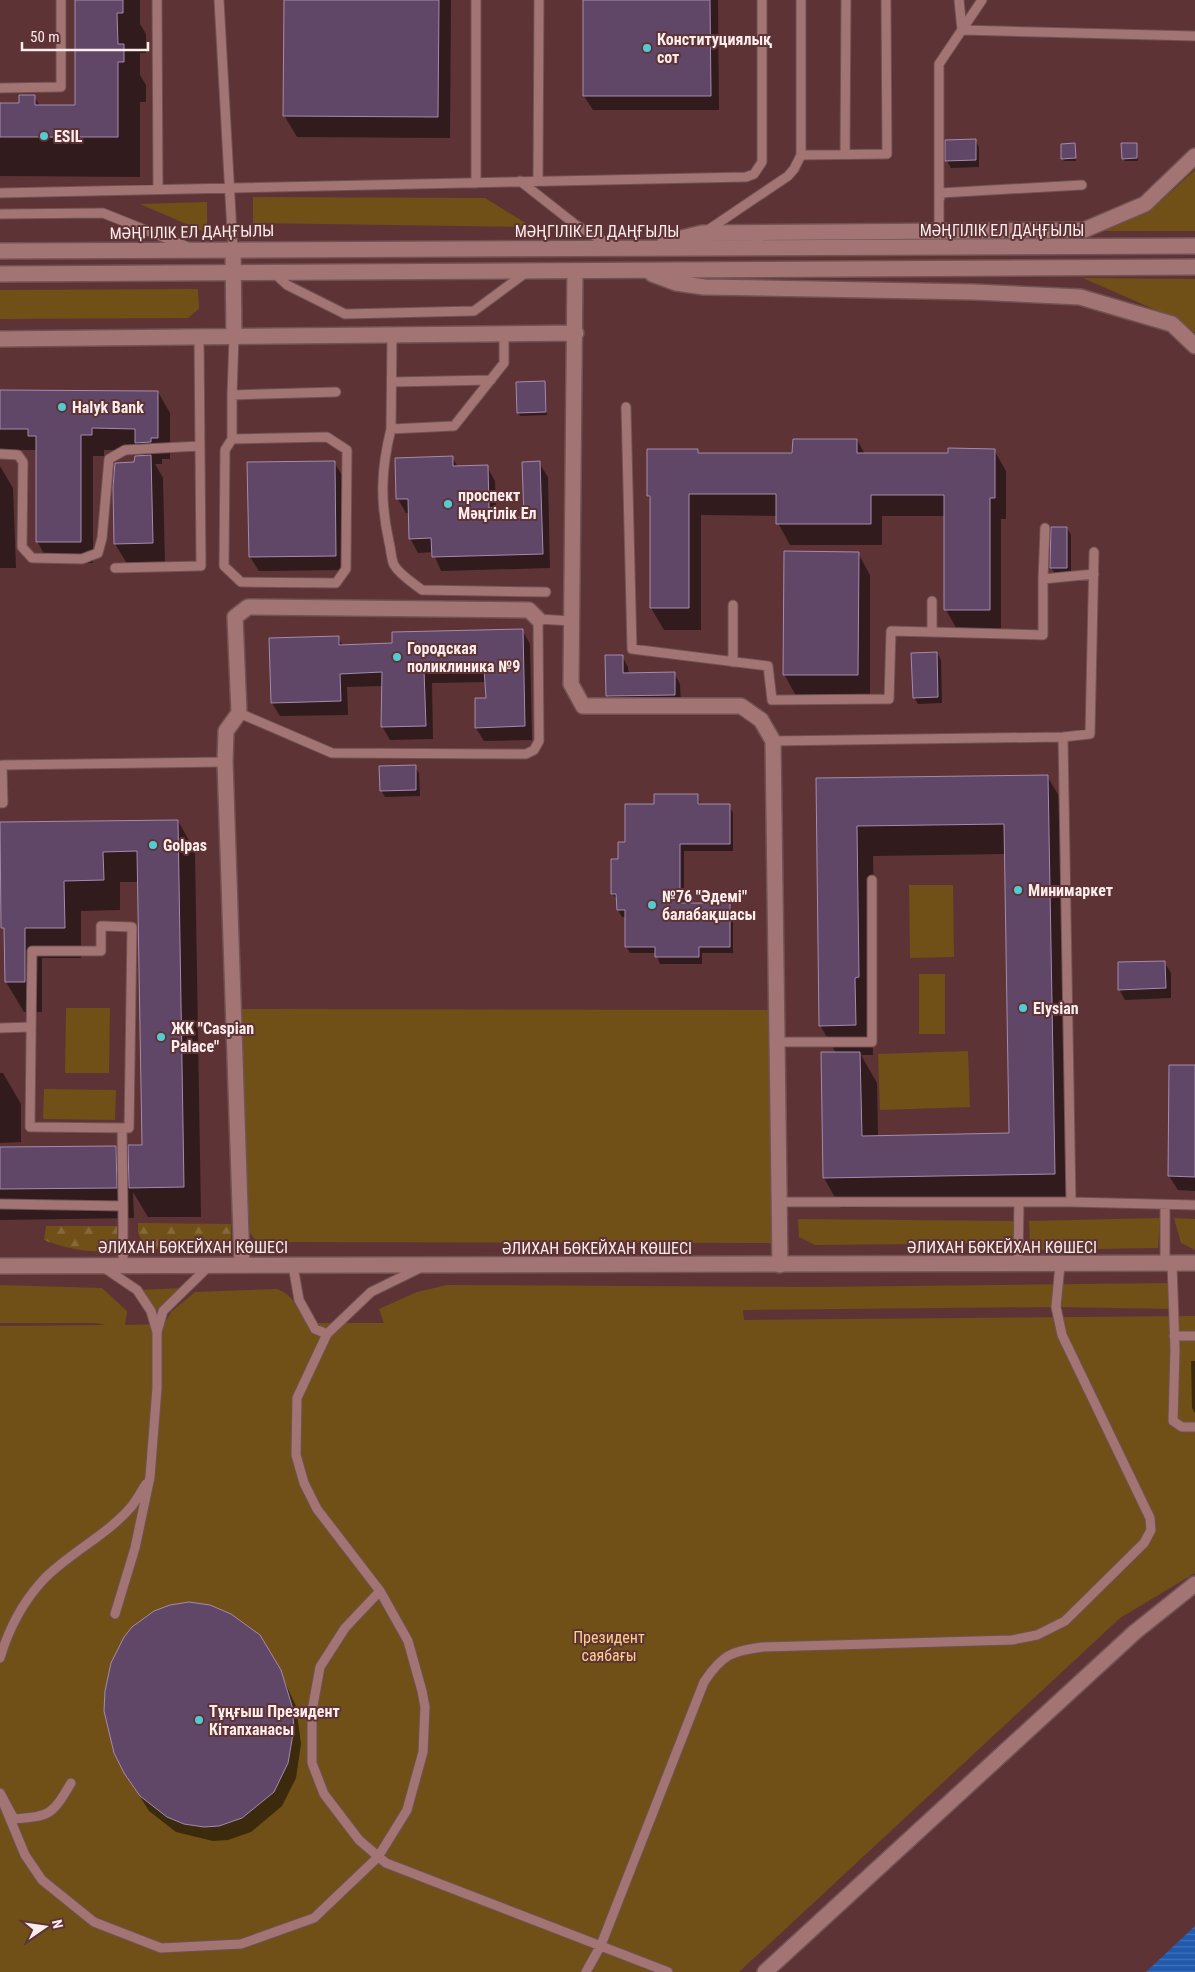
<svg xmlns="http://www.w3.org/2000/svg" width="1195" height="1972" font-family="'Roboto Condensed',sans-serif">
<defs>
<pattern id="forest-firs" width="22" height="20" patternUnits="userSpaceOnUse" patternTransform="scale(1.25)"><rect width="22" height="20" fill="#705017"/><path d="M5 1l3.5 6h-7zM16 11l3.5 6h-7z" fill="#856939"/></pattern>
<pattern id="water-rules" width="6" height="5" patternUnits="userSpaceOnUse" patternTransform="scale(1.25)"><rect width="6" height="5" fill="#205aad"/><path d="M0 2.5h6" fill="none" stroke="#4172b8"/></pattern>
</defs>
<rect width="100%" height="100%" fill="#5d3335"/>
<path fill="#705017" d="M1195,170V231H1101L1161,201Z
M253,197L485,198L532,227L253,223Z
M207,202V233L140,204Z
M1083,278L1195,279V333L1165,314Z
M198,289L199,309L188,318L0,319V290Z
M909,885H953L954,957L910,958Z
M919,974H945V1034H919Z
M66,1008H110L109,1073H65Z
M240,1009L770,1010L771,1243L257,1242L250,1233Z
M968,1051L970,1107L880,1110L878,1054Z
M44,1089L116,1090L115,1120L43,1119Z
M1160,1218L1158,1248L1038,1250L1030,1243L1029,1221Z
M1174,1218L1195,1219V1250L1181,1243Z
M798,1219L1018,1221L1017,1243L815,1245L799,1237Z
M1172,1283L1173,1309L1056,1307L743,1310L744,1320L1195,1316V1573L1120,1618L739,1972H0V1326L106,1325L96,1323H0V1285L102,1288L127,1311L125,1325L164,1324L172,1311L195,1292L277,1289C293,1295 300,1308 306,1323H384L379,1309L417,1292L447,1285L815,1287Z
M184,1288L163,1311H151L137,1290Z"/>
<path fill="url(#forest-firs)" d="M138,1223L231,1224V1250L146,1249L138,1233Z
M46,1226H117V1247C99,1257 62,1247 44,1240Z"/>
<path fill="url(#water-rules)" d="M1195,1926V1972H1146Z"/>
<path fill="#0007" fill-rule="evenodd" d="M76,0H140V24L146,34V53H140V75L146,85V102H140V177L0,176V105H20L34,96L40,106H76ZM42,135H54L56,138H42Z
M285,0H451L450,138L297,137L284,115Z
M585,0H718L719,110H593L584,96Z
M975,140L979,147V167L951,168L947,161Z
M1136,144L1138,161H1125L1123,158Z
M1074,145L1076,161H1064L1062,158Z
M545,383L547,415L520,416L518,413Z
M0,391L158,392L170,413V459H162V464H155L163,478L165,564L128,565L115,544L144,456L140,450H104V456H93V563H49L37,541V450H0Z
M857,440L865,454L950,455L994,450L1006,471V519H1001V631H958L946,610V516H882V545H790L778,523L777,516L701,515V630H664L651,608V502L648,496L698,451L700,454H794Z
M452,457L458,467H487L495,481L496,509L502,519L525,518L539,463L548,477L550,568L441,571L433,552L418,553L410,538L409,513H406L398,499Z
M334,462L343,477L344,570L259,571L250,557Z
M0,466L13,488L16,568H0Z
M1067,528L1071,535V574H1055L1051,567Z
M858,553L870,575V697L796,696L784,674Z
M522,630L530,644L532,740L484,741L476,728L487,699L486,682L432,683L433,739L390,740L382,726L383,686L347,687L348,715L280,716L272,703L338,637L343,646L393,645Z
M937,653L941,660L942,703L918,704L914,697Z
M622,656L628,667L629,674L674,673L680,684L681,705L613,706L607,695Z
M415,767L419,773L420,796L385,797L381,790Z
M1047,776L1065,806L1071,1204L841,1208L824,1178L836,1053L820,1025L817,780ZM1006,854L1010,1135L878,1137L877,1083L861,1055H873L872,1007H876L873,856Z
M697,795L701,806H729L733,813V851H684V904H729L733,911V953H702V964H660L656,953H630L626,946V917H622L618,910V900L612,894L619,860L626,843L655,806Z
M178,821L195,851L201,1217H148L133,1192L134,1218L0,1220V1149L115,1147L130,1173L143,1147L139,882H120V910L81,911V958H42V1012H24L6,982L5,932L3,928L1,824Z
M1164,962L1171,973V998L1125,1000L1119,989Z
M1195,1066V1191L1178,1190L1169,1176Z
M0,1073H3L21,1104V1142L0,1143Z
M1191,1361H1195V1413L1192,1408Z
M274,1659L296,1706L301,1744L296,1778L282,1806L251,1832L228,1840L213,1841L176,1832L149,1811L125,1773L108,1728L106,1691Z"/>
<path fill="#604767" stroke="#a58aae" d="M75,0H123V13H117L118,44H124V62H118V137H0V103H19V95H35V105H75Z
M284,0H439L438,117L283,116Z
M583,0H710L711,96H583Z
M976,139V160L945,161V140Z
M1075,143L1076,158L1061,159V144Z
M1121,143H1137V158L1122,159Z
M545,381L546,412L517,413L516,382Z
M0,390L158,391V438H151V442L135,443V429L92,428V435H81V542H36V436H28V429H0Z
M793,439H857V453H948V448L995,449V498H990V610H944V495H871V524H776V494H689V608H650V496H647V449H698V453H792Z
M151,455L153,543L114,544L113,487L115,463L134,462L135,456Z
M453,456V466L488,465L489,508H497V518L524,517L522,462L540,461L543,554L432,557L431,538L409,539L408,499H396L395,458Z
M335,461L336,556L249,557L247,462Z
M1051,527H1067V568H1050Z
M784,551L859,552L858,675H783Z
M523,629L525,726L475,728V698H486L484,669L424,670L426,726L381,727L382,672L340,674L341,701L271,703L269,638L339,636V645L392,643V632Z
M937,652L938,697L913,698L911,653Z
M605,655H623V673L675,672V695L606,696Z
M416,765V790L380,791L379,766Z
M1048,775L1055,1174L823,1178L821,1052H860L862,1136L1009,1133L1004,824L857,826L859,977L855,978L856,1025L819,1026L816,778Z
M654,794H698V804H730V844H680V903H730V947H699V957H655V947H625V910H617L616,894H611V859H618V842H625V804H654Z
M178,820L184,1187L129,1188L128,1145H142L137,851L103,852L104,880L64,881L65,928H25V982H5L4,928H1L0,822Z
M1165,961L1166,988L1118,990V962Z
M1169,1065H1195V1177L1168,1176Z
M116,1146L117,1188L0,1189V1147Z
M189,1602L210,1605L231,1614L260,1635L281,1670L292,1706L294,1728L288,1763L274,1792L242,1818L219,1826L204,1827L184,1824L167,1817L140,1796L124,1773L114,1753L104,1711L105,1691L111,1663L124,1637L132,1627L154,1611L170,1605Z"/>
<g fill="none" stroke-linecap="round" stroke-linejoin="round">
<defs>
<path id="lane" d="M157,0L158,189
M219,0L233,250
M959,0L962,30L1195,36
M0,88L61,87V0
M845,154L846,0
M801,155L887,154L886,0
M520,181L576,225L614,247
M538,181L539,0
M476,183V0
M0,193L746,177L754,174L762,162V0
M940,198V193L1082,185
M0,214L103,213L188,247
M939,231V64L982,0
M705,232L788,176L794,169L801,155V0
M273,272L287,285L345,314L474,311L528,271
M392,335L391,429L454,426L504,363V334
M234,336L232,395L336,392
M392,382L491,380
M232,395V439L225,450L224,566L241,582L336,583L346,569L347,450L327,437L232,439
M626,407L632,649L768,666L772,700L889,699L891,631L1043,635V579L1094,574
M391,429C381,469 380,501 389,542C391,549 391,559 394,565C400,575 413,583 422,590L546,592
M0,454L18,455L23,462L22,547L32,558L82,559L98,553L102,538L109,459L125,450L200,446
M115,568L201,566L199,336
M1043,579L1045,528
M932,601V632
M733,605V662
M239,713L332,753L526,754L534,750L539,741L538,619L572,621
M1063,737L1090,734L1094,552
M773,741L1063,737L1071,1202H779
M0,803H3L2,765L225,762
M101,926L132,927L129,1128L30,1127L32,951H101Z
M0,1028L31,1027
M777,1042H872V880
M122,1128L123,1206
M1071,1202L1195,1205
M0,1204L123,1206V1264
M1018,1264L1019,1202
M1165,1264V1205
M1172,1264L1175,1350L1173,1421L1182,1427H1195
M293,1266L299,1300L315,1329L327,1334
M103,1267L137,1290L151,1311L157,1332V1388L150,1477L135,1548L115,1614
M157,1332L163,1311L210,1265
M1174,1336H1195
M380,1591L345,1628L320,1667L312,1711V1763L324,1794L359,1840L386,1863L668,1972
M0,1658C9,1628 23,1601 45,1578C71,1552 107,1535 131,1507C137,1500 141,1491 146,1484
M0,1793L14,1819C51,1816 52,1815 71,1783
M3,1802L25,1855L42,1880L94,1922L161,1948L241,1944L314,1918L378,1857L407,1810L423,1752L425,1707L422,1691L408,1641L380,1591L317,1509L304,1483L296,1455L297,1398L327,1334L371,1292L422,1267
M586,1972L601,1945L704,1682C722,1655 731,1651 763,1647L1012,1640L1037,1635L1065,1621L1144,1543L1151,1530L1150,1518L1062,1335L1056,1307L1060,1265"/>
<path id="street" d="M233,250L234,336
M575,271L571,684L583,706H741L761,720L773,741L780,1265
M0,339L576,333
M242,1265L225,762L226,731L239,713L235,617L248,607L529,610L538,619
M765,1972L1135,1632L1195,1584"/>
<path id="secondary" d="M665,242L702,233L1084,230L1145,204L1195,156
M0,251L1195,246
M0,274L1195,267
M652,274L676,283L704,287L974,292L1080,297L1172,324L1195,346
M0,1266L1195,1263"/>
</defs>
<use href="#lane" stroke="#715152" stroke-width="11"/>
<use href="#street" stroke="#715152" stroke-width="18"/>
<use href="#secondary" stroke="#715152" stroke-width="18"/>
<use href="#lane" stroke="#a37474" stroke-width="9"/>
<use href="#street" stroke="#a37474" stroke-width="15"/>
<use href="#secondary" stroke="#a37474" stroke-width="15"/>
</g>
<g fill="#52ccd0" stroke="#5d3335" stroke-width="2">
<circle cx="647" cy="48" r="5"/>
<circle cx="44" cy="136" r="5"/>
<circle cx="62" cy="407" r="5"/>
<circle cx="448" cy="504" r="5"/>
<circle cx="397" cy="657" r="5"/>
<circle cx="153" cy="845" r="5"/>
<circle cx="1018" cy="890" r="5"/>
<circle cx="652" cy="905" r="5"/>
<circle cx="1023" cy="1008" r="5"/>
<circle cx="161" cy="1037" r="5"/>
<circle cx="199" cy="1720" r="5"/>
</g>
<g text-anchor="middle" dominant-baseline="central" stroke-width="4" stroke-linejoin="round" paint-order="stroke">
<g font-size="16" font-weight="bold" fill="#fdecec" stroke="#5d3335" text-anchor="start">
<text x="657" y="39">Конституциялық<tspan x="657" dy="18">сот</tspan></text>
<text x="54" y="136">ESIL</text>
<text x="72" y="407">Halyk Bank</text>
<text x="458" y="495">проспект<tspan x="458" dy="18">Мәңгілік Ел</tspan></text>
<text x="407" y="648">Городская<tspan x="407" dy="18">поликлиника №9</tspan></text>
<text x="163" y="845">Golpas</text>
<text x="1028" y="890">Минимаркет</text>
<text x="662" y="896">№76 "Әдемі"<tspan x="662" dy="18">балабақшасы</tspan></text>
<text x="1033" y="1008">Elysian</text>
<text x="171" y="1028">ЖК "Caspian<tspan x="171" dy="18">Palace"</tspan></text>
<text x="209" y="1711">Тұңғыш Президент<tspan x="209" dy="18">Кітапханасы</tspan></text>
</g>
<g font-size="16" fill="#fdecec" stroke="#5d3335">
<text x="1002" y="230">МӘҢГІЛІК ЕЛ ДАҢҒЫЛЫ</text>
<text x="597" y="231">МӘҢГІЛІК ЕЛ ДАҢҒЫЛЫ</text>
<text transform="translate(192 232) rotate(-1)">МӘҢГІЛІК ЕЛ ДАҢҒЫЛЫ</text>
<text x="193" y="1247">ӘЛИХАН БӨКЕЙХАН КӨШЕСІ</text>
<text x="1002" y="1247">ӘЛИХАН БӨКЕЙХАН КӨШЕСІ</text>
<text x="597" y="1248">ӘЛИХАН БӨКЕЙХАН КӨШЕСІ</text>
</g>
<g font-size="16" fill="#fed087" stroke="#5d3335">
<text x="609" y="1637">Президент<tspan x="609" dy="18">саябағы</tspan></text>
</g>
</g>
<g transform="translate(45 1927) rotate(77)" stroke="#5d3335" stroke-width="4" paint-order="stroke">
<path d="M0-4L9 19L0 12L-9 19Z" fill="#fdecec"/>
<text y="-8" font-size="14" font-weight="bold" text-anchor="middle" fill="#fdecec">N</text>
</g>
<path d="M22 42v8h126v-8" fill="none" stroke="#fdecec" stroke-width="2.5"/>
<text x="30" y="42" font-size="15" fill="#fdecec" stroke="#5d3335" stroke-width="4" paint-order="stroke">50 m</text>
</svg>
